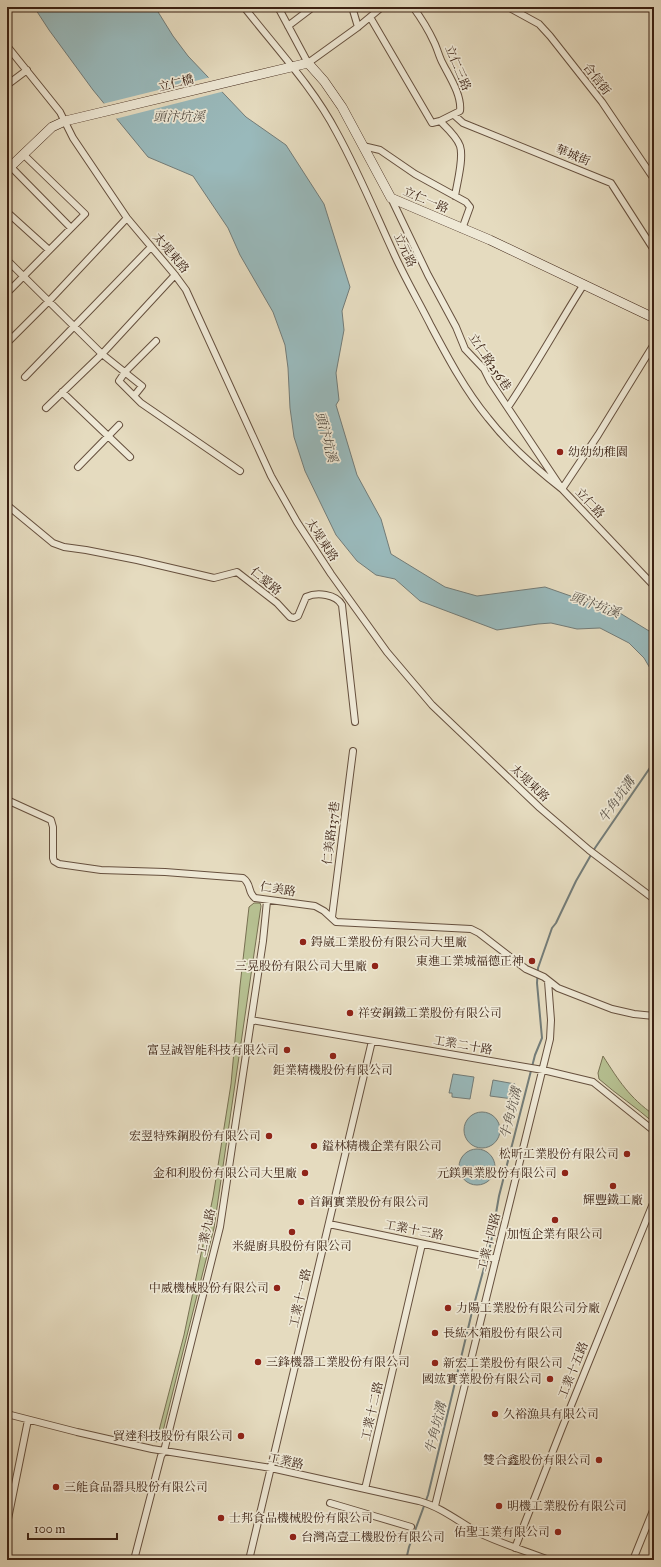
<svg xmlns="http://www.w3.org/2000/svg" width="661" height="1567" font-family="'IM FELL Great Primer','Noto Serif TC',serif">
<rect width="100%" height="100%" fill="#e5dbbf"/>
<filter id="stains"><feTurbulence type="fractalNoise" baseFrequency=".005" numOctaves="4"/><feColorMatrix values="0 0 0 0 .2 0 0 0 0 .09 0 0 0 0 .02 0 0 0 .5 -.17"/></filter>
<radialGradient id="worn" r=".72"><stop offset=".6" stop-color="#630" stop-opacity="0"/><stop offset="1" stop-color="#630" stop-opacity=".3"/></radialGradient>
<path fill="#b6c091" stroke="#787052" d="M254,903H260L261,906L214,1228L161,1439L156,1442L184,1335L213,1197L231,1084L240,986L249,907Z
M603,1056C619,1081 629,1097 654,1115V1123C636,1107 617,1095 599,1079L598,1073Z"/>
<path fill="#99b9bb" stroke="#737c78" d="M34,7H155L173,36L188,56L246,117L286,145L324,204L350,287L342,311L344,330L336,373L339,400L336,405L357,475L381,519L391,554L445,587L477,596L545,587L585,601L610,607L654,634V675L644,658L629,643L600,628L577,629L551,623L538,624L497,630L420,601L395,579L376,575L357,561L336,535L305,471L294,437L290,408L288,368L285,345L273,312L240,255L228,228L193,176L148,157L93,90L49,30Z
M453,1074L474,1077L470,1099L452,1097V1093H449Z
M493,1080L515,1084L513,1099L490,1096Z
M464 1130a18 18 0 1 1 36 0a18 18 0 1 1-36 0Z
M459 1167a18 18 0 1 1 36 0a18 18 0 1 1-36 0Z"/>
<path fill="#e5dbbf" d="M211,77L225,91L115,119L102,104Z"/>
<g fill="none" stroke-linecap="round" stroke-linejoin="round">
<path stroke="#737c78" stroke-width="2" d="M406,1560L409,1547L428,1495L472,1312L491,1242L499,1196L535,1055L542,1038L537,983L538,968L552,928L556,923L576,881L595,848L654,762"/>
<defs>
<path id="street" d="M244,7C276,48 313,87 337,133C359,173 376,215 395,256C406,280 419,302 431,326C448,358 465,390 488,418C509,445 535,468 562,489
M278,7L308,63L358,27L382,7
M352,7L358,27
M413,7C421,18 428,29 434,42C437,48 439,56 442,62C449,76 462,95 460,111L440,121C447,128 457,137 460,146C464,158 457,183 455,196
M508,7L539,24L550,36L602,102L654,179
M370,17L432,123L440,121
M288,26L313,7
M7,46L60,112L73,138L127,218L175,275L186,290L271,476L297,522L331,574L387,652L432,705L540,808L589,850L654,899
M7,85L27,70
M454,115L463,123L611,183L654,250
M363,146L380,150L415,174L466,202L470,207L462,229
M10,166L71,228
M391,198L428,275L456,327L465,349L484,369L490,381L562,489L654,586
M7,212L49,250
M7,260L102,354L142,386L134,396L141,403L240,471
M7,293L85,214L23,154
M7,343L50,300L127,218
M25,377L151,247
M62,392L130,457
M134,396L119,381L125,372L156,341
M508,407C535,367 558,325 584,284
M46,408L102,354L175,275
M78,467L119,425
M562,489L598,435L654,344
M7,505L53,543L64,547L86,550L137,560L214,578L237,572L277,603L290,617L294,618L298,616L306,597C317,592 336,594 342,605L355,722
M7,800L51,820L53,827V858L54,861L59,864L101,870L165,872L243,878C252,884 247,892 255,898L315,906L324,911L336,922L471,929L479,933L526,969L544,977L558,988L612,1009L634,1014L654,1016
M332,917L353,751
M251,1020L543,1070L593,1082L654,1131
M329,1224L496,1259
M7,1414L77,1432L152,1449L271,1468L419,1501C441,1507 459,1522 479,1533C502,1544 526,1551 549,1560
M365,1489L422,1244
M330,1503L411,1527
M435,1506L550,1039L551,1020L548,981
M7,1524L28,1420
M515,1548L562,1428L654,1201
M134,1560L161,1456L164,1451L220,1227L263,941L267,901
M249,1560L372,1041
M633,1560L654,1508"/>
<path id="secondary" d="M7,170L52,127L65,121L308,63L324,81L342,107L391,198L490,240L654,318"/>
</defs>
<use href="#street" stroke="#66503e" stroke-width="8"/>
<use href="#secondary" stroke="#3b2113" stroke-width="10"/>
<use href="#street" stroke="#eee8d5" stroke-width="6"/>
<use href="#secondary" stroke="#eee8d5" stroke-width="9"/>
</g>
<g fill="#8f2418" stroke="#eee8d5" stroke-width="1.5">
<circle cx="560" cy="452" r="4"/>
<circle cx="303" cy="942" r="4"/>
<circle cx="532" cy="961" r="4"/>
<circle cx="375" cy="966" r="4"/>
<circle cx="350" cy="1013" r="4"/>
<circle cx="287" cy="1050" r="4"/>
<circle cx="333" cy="1056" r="4"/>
<circle cx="269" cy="1136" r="4"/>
<circle cx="314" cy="1146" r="4"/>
<circle cx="627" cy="1154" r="4"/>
<circle cx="305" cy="1173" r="4"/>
<circle cx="565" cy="1173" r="4"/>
<circle cx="613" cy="1186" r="4"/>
<circle cx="301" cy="1202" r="4"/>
<circle cx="555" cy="1220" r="4"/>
<circle cx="292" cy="1232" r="4"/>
<circle cx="277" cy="1288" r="4"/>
<circle cx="448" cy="1308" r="4"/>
<circle cx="435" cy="1333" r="4"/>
<circle cx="258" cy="1362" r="4"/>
<circle cx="435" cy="1363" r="4"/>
<circle cx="550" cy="1379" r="4"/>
<circle cx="495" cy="1414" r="4"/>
<circle cx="241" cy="1436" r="4"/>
<circle cx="599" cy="1460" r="4"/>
<circle cx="56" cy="1487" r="4"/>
<circle cx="499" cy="1506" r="4"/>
<circle cx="221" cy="1518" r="4"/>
<circle cx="558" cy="1532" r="4"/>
<circle cx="293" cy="1537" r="4"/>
</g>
<g text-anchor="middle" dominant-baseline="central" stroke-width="3.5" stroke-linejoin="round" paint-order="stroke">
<g font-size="12" fill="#3b2113" stroke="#eee8d5">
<text transform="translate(458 68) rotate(67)">立仁三路</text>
<text transform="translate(597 79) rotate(52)">合信街</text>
<text transform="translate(176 83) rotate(-14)">立仁橋</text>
<text transform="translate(573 155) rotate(22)">華城街</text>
<text transform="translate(426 200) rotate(23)">立仁一路</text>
<text transform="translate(405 250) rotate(65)">立元路</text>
<text transform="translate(171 253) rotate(50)">太堤東路</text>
<text transform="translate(490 362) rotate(56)">立仁路256巷</text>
<text transform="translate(590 503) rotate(47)">立仁路</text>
<text transform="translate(322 540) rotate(57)">太堤東路</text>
<text transform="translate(266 581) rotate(40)">仁愛路</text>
<text transform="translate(530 783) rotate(43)">太堤東路</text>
<text transform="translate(331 833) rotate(-83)">仁美路137巷</text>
<text transform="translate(278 889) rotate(9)">仁美路</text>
<text transform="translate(463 1045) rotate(10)">工業二十路</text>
<text transform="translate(414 1230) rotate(11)">工業十三路</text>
<text transform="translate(206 1232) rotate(-78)">工業九路</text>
<text transform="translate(489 1242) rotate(-76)">工業十四路</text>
<text transform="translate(300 1298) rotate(-77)">工業十一路</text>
<text transform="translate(573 1370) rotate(-68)">工業十五路</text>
<text transform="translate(372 1411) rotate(-77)">工業十二路</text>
<text transform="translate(286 1461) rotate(12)">工業路</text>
</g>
<g font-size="12" fill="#3b2113" stroke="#eee8d5" text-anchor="start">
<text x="568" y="452">幼幼幼稚園</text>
<text x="311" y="942">鍀崴工業股份有限公司大里廠</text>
<text x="524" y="961" text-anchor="end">東進工業城福德正神</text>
<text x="367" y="966" text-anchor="end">三晃股份有限公司大里廠</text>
<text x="358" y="1013">祥安鋼鐵工業股份有限公司</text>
<text x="279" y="1050" text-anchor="end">富昱誠智能科技有限公司</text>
<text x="333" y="1070" text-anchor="middle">鉅業精機股份有限公司</text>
<text x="261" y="1136" text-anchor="end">宏翌特殊鋼股份有限公司</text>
<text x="322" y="1146">鎰林精機企業有限公司</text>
<text x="619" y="1154" text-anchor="end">松昕工業股份有限公司</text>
<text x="297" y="1173" text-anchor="end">金和利股份有限公司大里廠</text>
<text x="557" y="1173" text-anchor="end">元鎂興業股份有限公司</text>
<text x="613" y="1200" text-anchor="middle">輝豐鐵工廠</text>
<text x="309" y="1202">首鋼實業股份有限公司</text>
<text x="555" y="1234" text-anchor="middle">加恆企業有限公司</text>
<text x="292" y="1246" text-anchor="middle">米緹廚具股份有限公司</text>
<text x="269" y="1288" text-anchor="end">中威機械股份有限公司</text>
<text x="456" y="1308">力陽工業股份有限公司分廠</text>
<text x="443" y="1333">長紘木箱股份有限公司</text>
<text x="266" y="1362">三鋒機器工業股份有限公司</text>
<text x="443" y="1363">新宏工業股份有限公司</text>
<text x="542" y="1379" text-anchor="end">國竑實業股份有限公司</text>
<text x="503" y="1414">久裕漁具有限公司</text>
<text x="233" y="1436" text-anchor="end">貿達科技股份有限公司</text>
<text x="591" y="1460" text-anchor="end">雙合鑫股份有限公司</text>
<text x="64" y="1487">三能食品器具股份有限公司</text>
<text x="507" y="1506">明機工業股份有限公司</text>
<text x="229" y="1518">士邦食品機械股份有限公司</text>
<text x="550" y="1532" text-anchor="end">佑聖工業有限公司</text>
<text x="301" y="1537">台灣高壹工機股份有限公司</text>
</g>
<g font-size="13" font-style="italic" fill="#574f45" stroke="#eee8d5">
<text x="179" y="117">頭汴坑溪</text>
<text transform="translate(326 437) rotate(75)">頭汴坑溪</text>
<text transform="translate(595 605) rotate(20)">頭汴坑溪</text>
<text transform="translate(617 800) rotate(-55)">牛角坑溝</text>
<text transform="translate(511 1113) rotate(-76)">牛角坑溝</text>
<text transform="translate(436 1428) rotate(-76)">牛角坑溝</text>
</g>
</g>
<rect width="661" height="1567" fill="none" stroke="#e5dbbf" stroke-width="24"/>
<rect x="8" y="8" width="645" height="1551" fill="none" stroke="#3b2113" stroke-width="2"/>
<rect x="12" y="12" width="637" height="1543" fill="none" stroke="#3b2113"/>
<path d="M28 1533v6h89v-6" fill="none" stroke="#3b2113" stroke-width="2"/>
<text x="34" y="1533" font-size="12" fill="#3b2113" stroke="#eee8d5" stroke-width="3" paint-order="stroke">100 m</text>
<rect width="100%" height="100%" filter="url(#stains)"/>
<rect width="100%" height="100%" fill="url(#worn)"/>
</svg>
